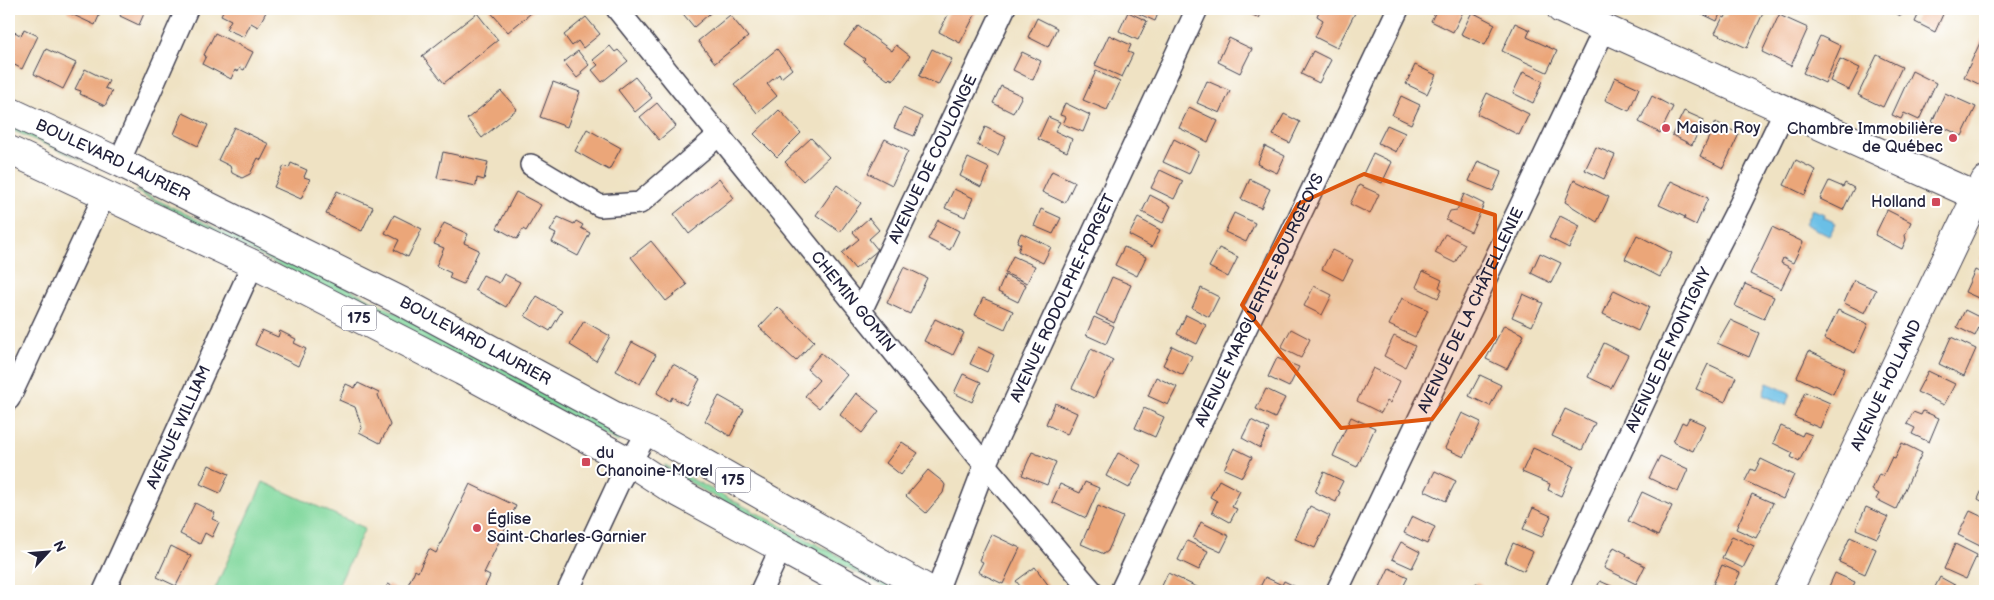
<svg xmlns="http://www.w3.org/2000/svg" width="1994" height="600" font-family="'Balsamiq Sans',sans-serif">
<rect width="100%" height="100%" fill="#fff"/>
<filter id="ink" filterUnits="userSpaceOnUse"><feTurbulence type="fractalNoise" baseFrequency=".02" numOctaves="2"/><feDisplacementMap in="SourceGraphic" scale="10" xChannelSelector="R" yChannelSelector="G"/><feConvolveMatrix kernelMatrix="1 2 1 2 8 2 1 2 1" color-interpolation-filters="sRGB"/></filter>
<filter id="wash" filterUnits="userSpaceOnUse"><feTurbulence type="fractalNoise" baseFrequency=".0096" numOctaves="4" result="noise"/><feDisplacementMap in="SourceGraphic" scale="20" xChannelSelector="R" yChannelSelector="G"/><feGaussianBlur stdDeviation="1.12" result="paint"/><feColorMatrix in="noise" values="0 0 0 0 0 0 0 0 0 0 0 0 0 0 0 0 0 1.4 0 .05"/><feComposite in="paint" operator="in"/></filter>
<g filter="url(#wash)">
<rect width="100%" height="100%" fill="#efe2c3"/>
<path fill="#81d89d" stroke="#527d6c" d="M9,122L89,163L9,129Z
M137,190L230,235L290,258L598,417L622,435L618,442L135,191Z
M665,465L906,591H891L708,493L665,468L664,466Z
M263,482L365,528L336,591H214Z"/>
<path fill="#6abfe6" stroke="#467090" d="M1812,209L1824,214L1823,217L1836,223L1829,236L1805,224Z
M1767,383L1790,393L1786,405L1763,395Z"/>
<g id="blocks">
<path fill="#eba679" d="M68,9H102L95,25L67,12Z
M123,9H146L139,25L120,16Z
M224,9H260L266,12L258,27L251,23L244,37L226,29L231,20L221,15Z
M488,9H536L508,32Z
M679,9H715L694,27Z
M951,9H967L976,13L960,43L939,32Z
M1128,9H1156L1159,11L1155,21Z
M1240,9H1264L1259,18Z
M1320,9H1346L1355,13L1337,48L1315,37L1323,20L1317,16Z
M1437,9H1460L1464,10L1453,32L1431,21Z
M1695,9H1722L1717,21L1694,10Z
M1729,9H1765L1747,48L1715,33L1723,17L1725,18Z
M1886,9H1904L1901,16Z
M1921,9H1936L1944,12L1935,32L1915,22Z
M1128,12L1147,21L1138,40L1119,31Z
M1472,12L1495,24L1485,45L1461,34Z
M477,13L498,40L444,83L422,56Z
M730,15L748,37L715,63L698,41Z
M1779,15L1808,28L1791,66L1762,52Z
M586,17L600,34L583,48L578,41L572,46L564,35Z
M1037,18L1057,28L1048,47L1028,37Z
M1515,23L1530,30L1527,37L1557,51L1547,72L1502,51Z
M858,26L892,51L896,45L910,56L893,80L890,78L888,80L863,61L865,59L844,44Z
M24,29L38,36L22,69L9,62V38L11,40L15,32L21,36Z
M1985,32V87L1964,77Z
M215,33L253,52L244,70L240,68L238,72L235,70L231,79L202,64L206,56L204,55Z
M1109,35L1131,45L1128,52L1133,54L1122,77L1095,65Z
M1820,36L1841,46L1825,83L1803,73Z
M1229,38L1252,49L1240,73L1218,62Z
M610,46L615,52L618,50L628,61L602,82L592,70L598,65L593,60Z
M46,49L76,63L63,89L34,74Z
M777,49L792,69L781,78L779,74L767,84L777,96L757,113L734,84Z
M932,49L952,59L938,85L919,76Z
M578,51L589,65L581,72L582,74L577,78L564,62Z
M1313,51L1331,60L1319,83L1301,74Z
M1022,52L1041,61L1033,80L1013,70Z
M1877,55L1902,67L1883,107L1858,95Z
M1840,59L1860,68L1849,90L1830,81Z
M1415,65L1436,75L1427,94L1406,84Z
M85,69L109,81L105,88L112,91L105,106L80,94L81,91L75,89Z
M1096,71L1120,82L1107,110L1083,100Z
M1912,71L1936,83L1919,120L1904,113L1901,119L1892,115Z
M1523,72L1543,81L1533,103L1513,93Z
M635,77L652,98L635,112L618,90Z
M1615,77L1639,88L1629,111L1605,100Z
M1207,81L1230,91L1220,113L1197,103Z
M553,82L580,92L567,127L540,117Z
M1001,86L1022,96L1013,113L993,103Z
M501,91L517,109L482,138L467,119Z
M1487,93L1529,114L1519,135L1477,114Z
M1945,93L1976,107L1962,136L1932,122Z
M1401,96L1420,105L1411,124L1392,115Z
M1652,96L1673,107L1660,133L1639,122Z
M657,103L676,126L659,140L640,117Z
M1065,103L1090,115L1083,132L1063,124L1066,117L1060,115Z
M1189,107L1218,121L1208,142L1179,128Z
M903,108L922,117L914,136L894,128Z
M779,110L801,133L777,157L754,134Z
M1684,111L1704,120L1692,145L1672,135Z
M183,113L208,125L198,146L174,134Z
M1284,114L1300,122L1290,143L1273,135Z
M1048,117L1060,122L1055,131L1072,139L1067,152L1038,139Z
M1716,122L1739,134L1723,168L1700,156Z
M1387,125L1405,133L1396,152L1378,143Z
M234,127L269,144L261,160L258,158L250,174L242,178L232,173L230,166L218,160Z
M985,127L1006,137L998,155L977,145Z
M587,129L621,148L609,170L575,151Z
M811,138L829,157L803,181L785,162Z
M885,139L908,151L892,185L868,173Z
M1174,139L1199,152L1189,174L1163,162Z
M1265,146L1285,156L1277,173L1257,164Z
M1596,147L1615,155L1604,179L1585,170Z
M443,152L488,162L484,180L477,178L476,186L437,178Z
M1373,153L1392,162L1382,183L1363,174Z
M968,158L989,168L981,187L960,176Z
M1796,160L1816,170L1805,195L1784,185Z
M1478,161L1502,171L1493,191L1469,181Z
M291,163L307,170L304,177L310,179L301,199L274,187L284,166L289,168Z
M1160,170L1183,181L1174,199L1151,188Z
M1052,171L1075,182L1065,203L1042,192Z
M719,178L734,198L689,234L674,214Z
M1250,179L1270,189L1261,208L1241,199Z
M1574,180L1609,197L1597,222L1565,202Z
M1671,181L1708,198L1696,225L1684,219L1685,217L1659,205Z
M1829,181L1843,187L1845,183L1854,188L1843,210L1820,199Z
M837,185L861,203L840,232L816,215Z
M1359,185L1379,194L1370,214L1350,204Z
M954,189L973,198L965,217L945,208Z
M337,191L373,207L362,231L326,214Z
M516,192L541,205L526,231L523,229L517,239L497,228Z
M1464,194L1484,204L1471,232L1446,220L1450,211L1457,210Z
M1150,195L1171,206L1163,223L1142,212Z
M1041,209L1061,218L1053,234L1034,226Z
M1887,210L1911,222L1905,235L1906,240L1902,249L1875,235Z
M1234,213L1255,223L1246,242L1225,232Z
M394,215L422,229L408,257L394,250L399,240L385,233Z
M1560,216L1580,226L1569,248L1549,238Z
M558,217L574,224L576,221L583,225L581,228L590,233L578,256L552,242L556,234L550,231Z
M869,218L879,230L869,239L878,250L855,269L842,253L859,239L853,232Z
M1138,218L1160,230L1152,247L1129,235Z
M938,220L959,231L950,250L928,239Z
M444,223L468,234L464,243L479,250L463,284L449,278L451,273L436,266L444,248L434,244Z
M1772,227L1803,242L1793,263L1783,258L1781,263L1791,268L1781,289L1750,274Z
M1021,233L1051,247L1043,263L1018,251L1021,244L1017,242Z
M1445,234L1465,244L1455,263L1435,253Z
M1637,235L1672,253L1660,277L1625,259Z
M651,241L687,285L666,301L631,257Z
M1124,247L1146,257L1137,276L1115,265Z
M1219,248L1238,257L1228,277L1209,267Z
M1985,248V261L1980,259Z
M1332,250L1353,260L1343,280L1322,269Z
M1540,253L1561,263L1551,283L1531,273Z
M1013,256L1035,266L1027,283L1005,273Z
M904,267L927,278L910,314L887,303Z
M1975,270L1985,275V301L1965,292Z
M1423,271L1442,280L1439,287L1442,289L1438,298L1416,287Z
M504,274L520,282L506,307L475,290L483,275L499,283Z
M1005,275L1026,285L1018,302L998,292Z
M1112,277L1131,285L1114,323L1096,314Z
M1854,280L1876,290L1865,313L1844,303Z
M1745,284L1774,297L1764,319L1735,306Z
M1314,286L1332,295L1322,315L1304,306Z
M1201,288L1219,297L1209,317L1192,308Z
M1614,290L1649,307L1638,331L1603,314Z
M1523,294L1543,303L1532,326L1512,317Z
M537,296L562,311L550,331L525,316Z
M983,298L1013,311L1005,329L975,315Z
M1402,298L1428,310L1415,337L1389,325Z
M778,307L814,341L796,361L759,327Z
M1838,310L1868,324L1855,353L1824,339Z
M1965,310L1983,319L1975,336L1957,327Z
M1186,315L1206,325L1197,344L1177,334Z
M1094,317L1114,326L1106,344L1086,335Z
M935,319L964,333L953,355L924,341Z
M1730,320L1759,333L1749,357L1717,343Z
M584,321L610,336L596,361L570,345Z
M1504,325L1524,335L1507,369L1486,359Z
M1291,329L1310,339L1301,358L1281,348Z
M262,330L278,337L280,331L296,339L294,343L306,349L298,366L255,345Z
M1394,336L1415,346L1405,367L1384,356Z
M1951,337L1976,349L1964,376L1939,364Z
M632,342L656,355L640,384L616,371Z
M1604,343L1628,355L1611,388L1588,377Z
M1172,346L1192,356L1183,375L1163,365Z
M978,347L994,355L987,372L970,364Z
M1091,349L1113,360L1094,398L1072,388Z
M1809,351L1845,368L1833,394L1797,377Z
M821,353L847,375L819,408L805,396L819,380L807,369Z
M1277,358L1299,367L1289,387L1268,377Z
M673,364L700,379L686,405L672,397L670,401L657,393Z
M1708,364L1736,377L1725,402L1696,389Z
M1373,368L1400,381L1390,403L1387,401L1381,413L1357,401Z
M1928,371L1955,384L1944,405L1917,392Z
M963,374L981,382L972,402L954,393Z
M1480,375L1501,385L1490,406L1469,396Z
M1156,377L1177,387L1168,405L1148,396Z
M358,383L379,393L378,395L390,425L380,443L359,432L362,428L355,407L339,400L346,384L355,388Z
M1266,389L1285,398L1275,418L1256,409Z
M1805,392L1830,403L1820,428L1794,417Z
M856,393L879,411L862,433L840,415Z
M719,396L744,410L730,436L705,421Z
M1055,403L1077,413L1067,435L1046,424Z
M1144,408L1164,417L1155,437L1135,428Z
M1565,409L1595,423L1582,450L1552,436Z
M1923,411L1939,418L1929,442L1912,434L1915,428L1907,424L1913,412L1921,415Z
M1462,413L1481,422L1464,457L1445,448Z
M1351,417L1375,428L1357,467L1333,456Z
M1689,418L1705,425L1693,451L1673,442L1682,422L1686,424Z
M1251,420L1269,429L1260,448L1242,438Z
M1781,426L1802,436L1804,432L1812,435L1799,462L1791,457L1793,453L1773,443Z
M902,442L918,453L901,475L886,463Z
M1902,443L1922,453L1896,509L1876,499L1879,494L1872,490L1879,474L1883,476L1892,457L1895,458Z
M1234,448L1252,457L1242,477L1224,469Z
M1533,448L1574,466L1561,496L1548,490L1550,484L1522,472Z
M1032,452L1056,462L1047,485L1022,475Z
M1118,453L1141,465L1129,488L1106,476Z
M1660,456L1688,469L1678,492L1649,478Z
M1761,459L1794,475L1783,499L1745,481L1751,469L1755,471Z
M209,465L229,474L220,493L200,484Z
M928,470L943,482L945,485L943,493L926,513L906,496Z
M1435,471L1456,481L1446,501L1425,491Z
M1324,472L1343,481L1338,491L1340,492L1336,502L1315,492Z
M1219,480L1240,491L1232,507L1237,509L1230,522L1212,512L1217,501L1210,497Z
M1085,482L1099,488L1086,518L1052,502L1060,484L1080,493Z
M1985,483V503L1978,499Z
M470,484L516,506L484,573L490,576L483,591H405L415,570L418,572L429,549L436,553Z
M1642,492L1672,506L1658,536L1628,521Z
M1752,494L1773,503L1756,538L1736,529Z
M195,503L215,513L212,519L219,522L212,537L205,533L200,544L180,534Z
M1098,506L1123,517L1108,551L1104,554L1081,544Z
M1310,506L1330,516L1315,548L1295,539Z
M1866,507L1888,517L1877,538L1856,529Z
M1533,508L1551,516L1542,537L1523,529Z
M1970,511L1985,518V539L1982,547L1958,535Z
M1412,516L1435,527L1427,544L1404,533Z
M1201,522L1229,536L1221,552L1193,539Z
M991,534L1020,548L1003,584L978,572L983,562L979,560Z
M1732,536L1754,546L1743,568L1722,558Z
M1850,537L1876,549L1865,574L1839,562Z
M1187,541L1208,551L1199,570L1178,560Z
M1401,542L1420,552L1412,568L1392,559Z
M1513,543L1533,552L1524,571L1505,562Z
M1955,544L1977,555L1966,579L1944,569Z
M171,546L191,556L176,586L157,577Z
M1614,547L1627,554L1626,556L1645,566L1636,584L1604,568Z
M1722,565L1740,573L1732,591L1713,584Z
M1035,567L1049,586L1041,591H1024L1016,581Z
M1389,568L1408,577L1401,591H1389L1380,587Z
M1168,573L1205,591H1163L1160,590Z
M1835,573L1855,582L1851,591H1827Z
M1265,577L1282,585L1284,581L1296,587L1294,591H1258Z
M1940,577L1962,589L1961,591H1933Z
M1600,581L1620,590L1619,591H1595Z
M1476,583L1495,591H1472Z
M388,584L402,591H384Z"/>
</g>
</g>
<g filter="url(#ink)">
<use href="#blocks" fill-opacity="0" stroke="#413f4f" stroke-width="1"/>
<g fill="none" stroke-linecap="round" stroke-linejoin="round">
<defs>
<g id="minor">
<path id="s1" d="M617,9L985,465L1092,591"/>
<path d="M119,162L187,9"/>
<path d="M531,165L600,206L640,203L720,134"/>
<path id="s2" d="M861,311L1004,9"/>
<path d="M9,399L104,196"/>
<path id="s3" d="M104,591L253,264"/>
<path d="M568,591L618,484L648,431"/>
<path d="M761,591L781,548"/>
<path id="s4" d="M937,591L985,465L1197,9"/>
<path id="s5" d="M1121,591L1398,9"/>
<path id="s6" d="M1337,591L1605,28"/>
<path id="s7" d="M1556,591L1698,286L1740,204L1785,110"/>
</g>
<g id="major">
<path d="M1561,9L1985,200"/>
<path id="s8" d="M9,111L119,162L401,301L624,421L648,431L931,591"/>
<path d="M9,150L253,264L462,371L630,462L670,488L860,591"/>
<path id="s9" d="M1788,591L1967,216L1985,181"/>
</g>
</defs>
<use href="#minor" stroke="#413f4f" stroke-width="24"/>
<use href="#major" stroke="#413f4f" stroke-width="30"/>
<use href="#minor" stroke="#fff" stroke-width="21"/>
<use href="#major" stroke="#fff" stroke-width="28"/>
</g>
</g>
<path fill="#de560e" fill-opacity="0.2" stroke="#de560e" stroke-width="4" stroke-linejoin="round" d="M1364,174L1495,215V337L1432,419L1341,428L1242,305L1298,204Z"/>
<g fill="#d1495b" stroke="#fff" stroke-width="2">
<circle cx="1666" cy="128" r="5"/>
<circle cx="1953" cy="138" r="5"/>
<rect x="1931" y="197" width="10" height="10" rx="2.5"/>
<rect x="581" y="457" width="10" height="10" rx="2.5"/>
<circle cx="477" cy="528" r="5"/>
</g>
<g text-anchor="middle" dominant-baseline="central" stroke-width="4" stroke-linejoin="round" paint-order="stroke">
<g fill="#fff" stroke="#646476" stroke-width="1">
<rect x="341.5" y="305.5" width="35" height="25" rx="4"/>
<rect x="715.5" y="467.5" width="35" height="25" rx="4"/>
</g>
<g font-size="15" font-weight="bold" fill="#22223b">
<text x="359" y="318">175</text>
<text x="733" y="480">175</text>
</g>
<g font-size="16" fill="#22223b" stroke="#fff" text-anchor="start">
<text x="1676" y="128">Maison Roy</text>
<text x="1943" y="129" text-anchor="end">Chambre Immobilière<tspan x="1943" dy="18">de Québec</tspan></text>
<text x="1926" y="202" text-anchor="end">Holland</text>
<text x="596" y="453">du<tspan x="596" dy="18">Chanoine-Morel</tspan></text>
<text x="487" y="519">Église<tspan x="487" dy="18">Saint-Charles-Garnier</tspan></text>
</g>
<g font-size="16" fill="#22223b" stroke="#fff">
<text stroke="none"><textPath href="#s8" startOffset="115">BOULEVARD LAURIER</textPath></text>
<text stroke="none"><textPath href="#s2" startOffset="168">AVENUE DE COULONGE</textPath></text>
<text stroke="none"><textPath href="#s4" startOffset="319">AVENUE RODOLPHE-FORGET</textPath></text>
<text stroke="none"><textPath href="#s5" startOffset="322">AVENUE MARGUERITE-BOURGEOYS</textPath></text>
<text stroke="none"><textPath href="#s1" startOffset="376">CHEMIN GOMIN</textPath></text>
<text stroke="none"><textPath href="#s6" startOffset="311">AVENUE DE LA CHÂTELLENIE</textPath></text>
<text stroke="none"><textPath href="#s8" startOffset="520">BOULEVARD LAURIER</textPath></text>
<text stroke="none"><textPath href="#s7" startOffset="266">AVENUE DE MONTIGNY</textPath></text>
<text stroke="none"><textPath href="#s9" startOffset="228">AVENUE HOLLAND</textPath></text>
<text stroke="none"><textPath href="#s3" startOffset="180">AVENUE WILLIAM</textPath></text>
</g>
</g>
<rect width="1994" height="600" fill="none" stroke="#fff" stroke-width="30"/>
<g transform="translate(48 552) rotate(64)" stroke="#ffffff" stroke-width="4" paint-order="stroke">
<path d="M0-4L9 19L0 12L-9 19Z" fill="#22223b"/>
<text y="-8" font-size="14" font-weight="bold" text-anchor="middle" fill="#22223b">N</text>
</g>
</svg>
